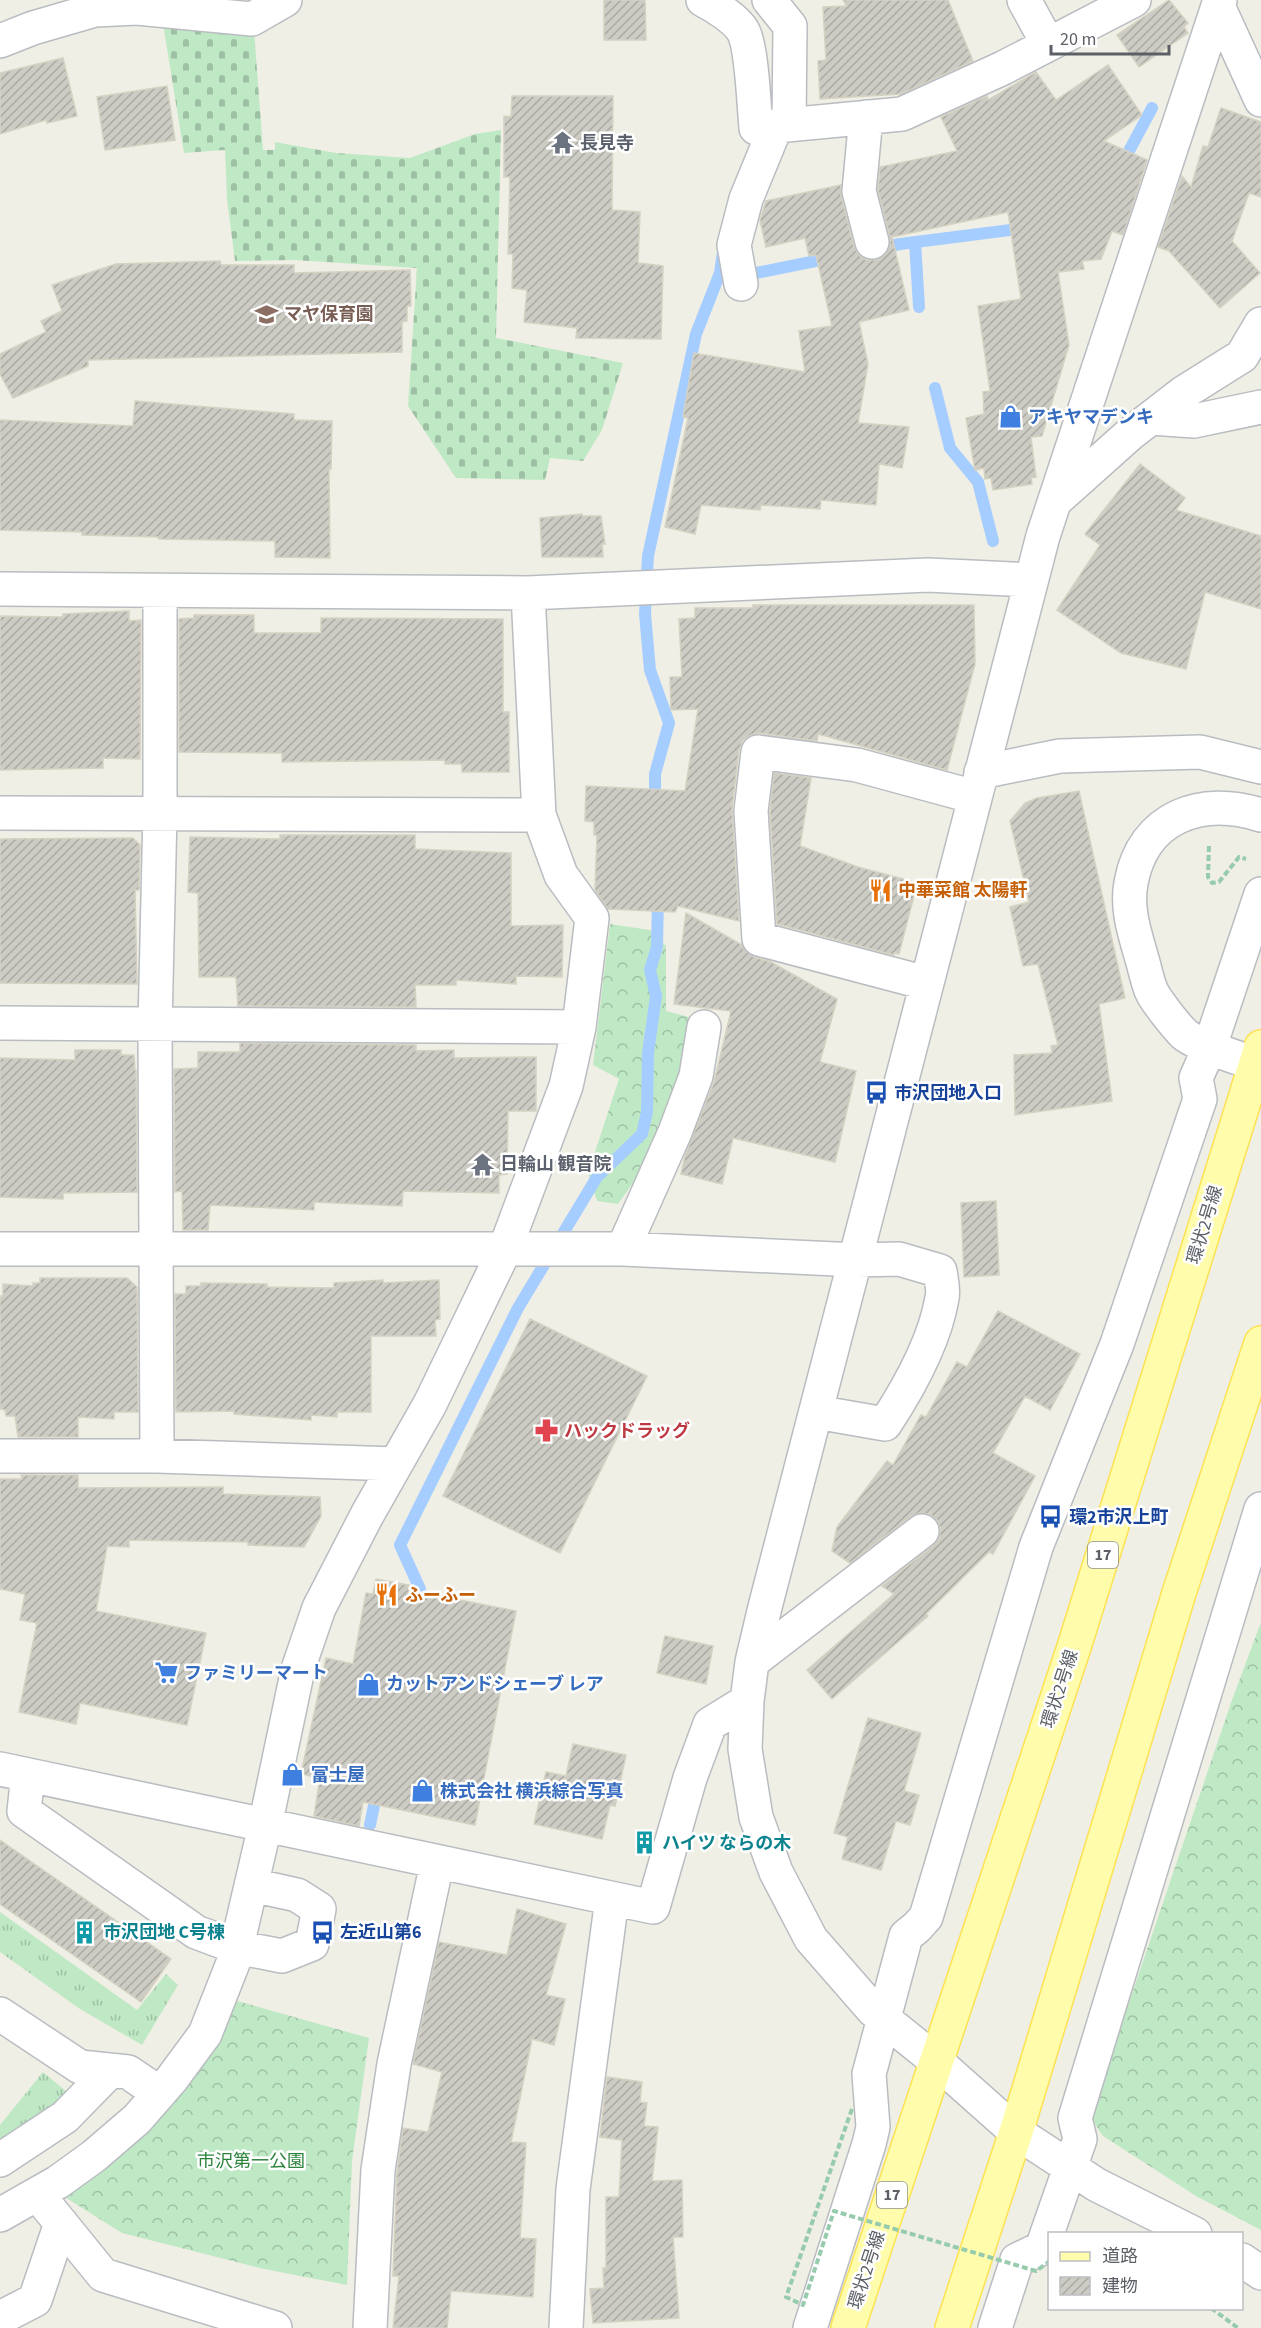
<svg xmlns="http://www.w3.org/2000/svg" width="1261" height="2328" font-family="'Source Sans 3','Noto Sans JP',sans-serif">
<defs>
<pattern id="grass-tufts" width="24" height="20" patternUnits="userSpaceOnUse" patternTransform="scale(1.5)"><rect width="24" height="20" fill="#bfe9c5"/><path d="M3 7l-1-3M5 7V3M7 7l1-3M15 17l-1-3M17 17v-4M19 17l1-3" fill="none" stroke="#9ec0a4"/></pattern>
<pattern id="forest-crowns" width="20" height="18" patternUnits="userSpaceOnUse" patternTransform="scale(1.5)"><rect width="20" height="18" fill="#bfe9c5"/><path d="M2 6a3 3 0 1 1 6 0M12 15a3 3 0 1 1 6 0" fill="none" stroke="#9ec0a4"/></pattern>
<pattern id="cemetery-stones" width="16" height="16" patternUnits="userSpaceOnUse" patternTransform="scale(1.5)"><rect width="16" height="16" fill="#bfe9c5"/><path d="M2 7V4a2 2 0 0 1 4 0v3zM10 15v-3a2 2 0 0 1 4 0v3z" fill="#9ec0a4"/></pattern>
<pattern id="building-hatch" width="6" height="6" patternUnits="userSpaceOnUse" patternTransform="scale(1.5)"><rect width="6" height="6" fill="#cdccc4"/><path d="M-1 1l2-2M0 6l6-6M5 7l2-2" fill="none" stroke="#aaa9a3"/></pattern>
</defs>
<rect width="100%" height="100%" fill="#f0efe5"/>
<path fill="url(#grass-tufts)" d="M0,1912L137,2010L166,1974L178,1985L142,2045L80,2009L0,1952Z
M43,2072L67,2092L59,2105L0,2141V2125Z"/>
<path fill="url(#forest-crowns)" d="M610,924L650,930L666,946V1011L689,1017L688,1061L645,1166L618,1204L597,1201L588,1173L619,1079L593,1065Z
M1261,1622V2230L1196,2196L1103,2136L1090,2117L1232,1700Z
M230,1999L369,2038L352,2161L347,2285L264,2269L122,2233L63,2196Z"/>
<path fill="url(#cemetery-stones)" d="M163,24L254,30L263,150H275V142L336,153L410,158L475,134L501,130L496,338L623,363L602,430L583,461L550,458L545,480L456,478L408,406L417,268L294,260L235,261L227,199L225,150L184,153Z"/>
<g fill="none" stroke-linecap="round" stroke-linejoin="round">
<path stroke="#a6cdff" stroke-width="12" d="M1122,164L1152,108
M915,242L919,307
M741,276L900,244L1026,228
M935,388L950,448L978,482L993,541
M655,804V774L669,723L650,670L645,614L648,556L696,334L720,273L723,252
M416,1607L420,1589L400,1545L518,1308L597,1177L642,1134L647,1112L648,1053L656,996L650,970L657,947L658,897
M370,1825L377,1791"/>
</g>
<path fill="url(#building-hatch)" stroke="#d5d2c2" stroke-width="1.5" d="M604,0H645L646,40H604Z
M843,0H948L973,61L901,94L820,99L818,61L826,60L823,7L847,6Z
M1169,0L1188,23L1184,27L1188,33L1139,67L1117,35Z
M63,58L77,116L47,123L46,120L0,134V73Z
M1108,65L1142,115L1104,141L1147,160L1123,235L1112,231L1101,259L1082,261L1084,269L1058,272L1069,345L1042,436L1031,437L1036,477L1031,478L1032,484L993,490L991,478L985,479L984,468L975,470L966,418L984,414L983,392L990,391L978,306L1021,299L1008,212L892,237L909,310L859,322L868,364L858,423L909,427L902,468L879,464L876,505L821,500L820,509L761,505L760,510L701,505L695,534L665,527L688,418L683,417L694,353L805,372L799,331L832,326L816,255L809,256L805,238L766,247L760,220L766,201L841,185V196L854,247L859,255L866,260H877L885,255L890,246V237L878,190L880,167L957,151L941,117L987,96L988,100L1036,72L1056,100Z
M167,86L175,140L105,150L97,97Z
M512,96H613L612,210L640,212L638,263L663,266L661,339L576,338L577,328L524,322L527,290L512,288L513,254H508L510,177H504V116L511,117Z
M1221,108L1261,122V197L1249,193L1232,241L1260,273L1220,308L1169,251L1158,247L1182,176L1191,187L1203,146L1208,147Z
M220,261L221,265H294V273L410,270L411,306H407V321L402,322V352L88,360V366L13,398L0,374V354L46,332L41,321L62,311L52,285L116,264Z
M135,401L294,414V420L332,421L331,469H329L330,558L275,557V541L159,539L158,537L82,535V532L0,530V420L133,426Z
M1140,464L1185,498L1176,510L1261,536V609L1205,592L1186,669L1121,653L1057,610L1100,545L1085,534Z
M582,514V516H601L605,544H602L603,557H542L540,518Z
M753,605H974L975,664L947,770L818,734L817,741L760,733L751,735L743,740L739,750L732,809L739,921L678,906L675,912L608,909L595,890L597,835H594V822L585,821L586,786L685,791L698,709L671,710L670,677H682L679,619L695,618V608H753Z
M129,611V621L141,620L140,759L103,758V768L0,770V616L63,617V614Z
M194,615H254V633H321V618L503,619V712H509V772H462V764H445V760L282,762V753L179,752V619L194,618Z
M774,773L811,778L800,846L858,867L911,881L910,887L916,888L899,954L894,953V955L777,924L770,812Z
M1079,791L1125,998L1099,1004L1112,1101L1015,1115L1014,1055L1052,1053L1051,1046L1058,1045L1038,964L1023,966L1010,907L1029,902L1010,821L1025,803L1037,798Z
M280,835H415V849L511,853V926L563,925L562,977L516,976V984L456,980V985H415L416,1007L238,1006L236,977H199L198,893L188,892L190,837L280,839Z
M133,838L140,845L139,890H135L137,984L0,983V839Z
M686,913L742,945L745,951L754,957L771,962L837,999L820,1062L856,1071L835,1162L733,1138L722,1184L681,1174L685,1156L714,1082L731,1011L674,1004Z
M240,1043L416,1045V1051L454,1050V1058L536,1057V1111H508L507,1174L499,1175V1193L403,1191L402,1206L314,1202V1210L210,1205L208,1230H183L182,1191L175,1192L174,1069L198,1068V1052H240Z
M75,1050H121V1055H134L135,1070H136L137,1192L63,1193V1199L0,1197V1058L75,1060Z
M996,1201L999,1275L964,1277L961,1203Z
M40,1278H127L137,1287L138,1412H114V1419L78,1417V1437H18L15,1416H6L5,1410L0,1409V1296H3V1284L33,1286V1283H40Z
M383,1280V1283L439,1280L440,1319L435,1320L436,1336H371V1412H337V1417L311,1415V1420L234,1414V1411L176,1412L175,1294H186V1286H201V1283L267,1284V1287L334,1288V1283Z
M998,1311L1080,1354L1050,1410L1025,1396L993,1453L1035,1476L993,1554L989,1552L926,1614L928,1616L832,1699L807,1670L894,1594L882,1586L933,1546L939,1539L941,1529L937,1520L930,1514L919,1513L911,1516L850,1563L832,1551L837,1527L887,1461L893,1465L921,1415L926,1417L957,1362L967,1367Z
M530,1319L647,1376L560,1553L443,1496Z
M21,1475H78V1488L223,1487V1494L320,1497L321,1516L304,1547L248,1545V1542L129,1540V1547L107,1546L96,1611L206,1633L187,1725L80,1703L76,1724L19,1712L37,1623L20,1620L25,1594L0,1589V1479H22Z
M376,1579L409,1585L408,1590L516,1611L475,1825L363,1802L359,1826L314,1816L320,1778L301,1774L326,1658L353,1664L366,1593L373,1594Z
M665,1636L713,1646L706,1684L657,1673Z
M868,1718L921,1733L904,1791L919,1795L910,1825L896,1821L881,1870L842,1859L848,1837L834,1833Z
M573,1744L626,1755L615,1806L610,1805L602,1839L534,1824L546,1772L566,1776Z
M0,1840L171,1959L141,2002L0,1904Z
M517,1909L566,1924L546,1995L565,1999L554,2045L532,2039L511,2142L526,2143L520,2238L536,2239L533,2297L451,2291L447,2328H393L399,2276H393L397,2172L403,2128L428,2132L442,2072L413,2064L439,1942L507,1955Z
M607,2077L642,2082L640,2102L647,2103L644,2126L658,2127L652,2181L682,2180L683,2237H673L679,2318L593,2323L590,2289L604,2288L603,2268H606V2197H619L622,2140L600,2137Z"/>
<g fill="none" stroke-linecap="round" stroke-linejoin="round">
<defs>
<path id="minor" d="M703,0C715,6 736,19 743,31C752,47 754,107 756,128L902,114L1003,68L1134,0
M769,0L790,26L789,125
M1024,0L1048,44
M1218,6L1261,100
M0,41L33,28L95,10L137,8L252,19L285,0
M866,117L859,191L872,242
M741,284L734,245L746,199L776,126
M1151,418L1194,421L1261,407
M1055,501L1130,434L1183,393L1242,356L1261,324
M0,589L528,593L928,575L1031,580
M981,772L1060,756L1200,752L1261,767
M0,813L539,815
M926,983L759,939L751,811L758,752L857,765L975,797
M0,1023L579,1027
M1256,1064C1238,1058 1197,1045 1184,1034C1176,1026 1155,1000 1151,990C1147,980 1145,969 1142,959C1135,934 1126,909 1131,883C1143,816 1202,796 1261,815
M0,1249H505L566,1086L579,1027L592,918L561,875L539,815L528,593
M623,1249L675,1132L696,1076L704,1027
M0,1456H157L396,1464
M157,1456L155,1025L160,813V591
M752,1662L922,1531
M0,1769L653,1907L690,1778L710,1724L747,1701
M28,1775L24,1811L196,1932L236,1947L282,1956L312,1944L319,1909L297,1895L252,1885
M0,2014L80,2067L128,2072L159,2093
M0,2160L65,2117L110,2071
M38,2195L103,2275L275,2328
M0,2215L58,2182L94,2156L137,2119L171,2080L205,2034L233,1963L265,1826L298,1669L319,1608L367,1515L430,1404L505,1249H623L857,1260L899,1259L940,1271C941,1279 944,1290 942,1298C935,1340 908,1389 885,1424L816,1412
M1195,2234L1097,2185L1016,2132L936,2061L873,2010L811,1939L776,1872L756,1817L745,1749L747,1701L752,1662L765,1607L1043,536L1220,0
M1242,2260L1261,2273
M0,2318L35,2300L61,2223
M370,2328L378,2170L394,2064L437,1863
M566,2328L573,2189L612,1899
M810,2328L869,2144L873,2127L869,2074L906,1936L917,1927L926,1917L1036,1547L1117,1344L1200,1099L1196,1078L1210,1046L1261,894
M995,2328L1017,2260L1042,2248L1080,2139L1075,2118L1261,1509"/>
<path id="major" d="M848,2328L1075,1644L1261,1047
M952,2328L1016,2132L1179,1593L1261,1343"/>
</defs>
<use href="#minor" stroke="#b9bcc1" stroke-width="36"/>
<use href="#major" stroke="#fce252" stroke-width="36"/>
<path stroke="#97cbad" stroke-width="4" stroke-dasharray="6 3" stroke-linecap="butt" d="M1209,846L1208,877L1212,883L1219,882L1239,857L1246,859
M1211,2308L1238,2328"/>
<use href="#minor" stroke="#fff" stroke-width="33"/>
<use href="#major" stroke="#fffcab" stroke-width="33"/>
<path stroke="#97cbad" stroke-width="4" stroke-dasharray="6 3" stroke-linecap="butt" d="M852,2109L786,2297L803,2305L834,2211L1036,2271L1050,2261"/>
</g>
<defs>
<symbol id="temple-bare" viewBox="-9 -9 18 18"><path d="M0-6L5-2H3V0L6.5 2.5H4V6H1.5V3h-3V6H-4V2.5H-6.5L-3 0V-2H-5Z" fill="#6b7280" stroke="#fff" stroke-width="2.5" paint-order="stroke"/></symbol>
<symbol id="school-bare" viewBox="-9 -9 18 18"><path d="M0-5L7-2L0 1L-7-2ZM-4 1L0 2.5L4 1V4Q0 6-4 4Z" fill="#8d6e63" stroke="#fff" stroke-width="2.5" paint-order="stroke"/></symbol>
<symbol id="shop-bare" viewBox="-9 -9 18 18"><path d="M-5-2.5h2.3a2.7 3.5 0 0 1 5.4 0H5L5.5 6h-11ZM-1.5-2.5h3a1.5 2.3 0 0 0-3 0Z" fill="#3f7fe0" stroke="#fff" stroke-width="2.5" paint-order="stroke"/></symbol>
<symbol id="restaurant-bare" viewBox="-9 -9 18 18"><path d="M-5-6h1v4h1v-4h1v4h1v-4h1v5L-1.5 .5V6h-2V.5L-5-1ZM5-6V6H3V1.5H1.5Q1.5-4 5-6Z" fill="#e8710a" stroke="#fff" stroke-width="2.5" paint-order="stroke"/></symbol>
<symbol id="bus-bare" viewBox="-9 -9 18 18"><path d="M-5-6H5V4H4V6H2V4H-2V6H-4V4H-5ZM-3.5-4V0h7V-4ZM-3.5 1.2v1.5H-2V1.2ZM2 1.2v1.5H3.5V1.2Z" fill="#1a4fb4" stroke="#fff" stroke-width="2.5" paint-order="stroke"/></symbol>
<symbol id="pharmacy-bare" viewBox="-9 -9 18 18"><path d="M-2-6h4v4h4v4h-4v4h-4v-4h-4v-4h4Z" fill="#e0444e" stroke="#fff" stroke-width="2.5" paint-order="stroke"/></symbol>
<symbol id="supermarket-bare" viewBox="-9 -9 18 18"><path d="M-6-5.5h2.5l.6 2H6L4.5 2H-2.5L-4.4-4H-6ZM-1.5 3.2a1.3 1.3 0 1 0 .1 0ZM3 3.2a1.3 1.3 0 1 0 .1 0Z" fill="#3f7fe0" stroke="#fff" stroke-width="2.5" paint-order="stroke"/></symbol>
<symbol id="building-bare" viewBox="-9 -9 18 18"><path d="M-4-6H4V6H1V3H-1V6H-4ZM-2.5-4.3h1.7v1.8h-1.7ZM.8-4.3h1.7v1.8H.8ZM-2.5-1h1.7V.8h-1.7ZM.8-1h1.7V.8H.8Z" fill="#0f9aa8" stroke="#fff" stroke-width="2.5" paint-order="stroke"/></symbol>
</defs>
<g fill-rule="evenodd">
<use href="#temple-bare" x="546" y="126" width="33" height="33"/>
<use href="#school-bare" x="250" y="298" width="33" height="33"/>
<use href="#shop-bare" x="994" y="400" width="33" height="33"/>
<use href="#restaurant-bare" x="864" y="874" width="33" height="33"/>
<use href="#bus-bare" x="860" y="1076" width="33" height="33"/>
<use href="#temple-bare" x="466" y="1148" width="33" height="33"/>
<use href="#pharmacy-bare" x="530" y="1414" width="33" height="33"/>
<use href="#bus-bare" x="1034" y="1500" width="33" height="33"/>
<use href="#restaurant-bare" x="370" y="1578" width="33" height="33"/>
<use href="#supermarket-bare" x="150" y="1656" width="33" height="33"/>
<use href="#shop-bare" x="352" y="1668" width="33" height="33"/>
<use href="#shop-bare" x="276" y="1758" width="33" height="33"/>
<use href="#shop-bare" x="406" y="1774" width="33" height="33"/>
<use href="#building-bare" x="628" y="1826" width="33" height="33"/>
<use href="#building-bare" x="68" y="1916" width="33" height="33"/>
<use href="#bus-bare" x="306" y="1916" width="33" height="33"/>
</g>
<g text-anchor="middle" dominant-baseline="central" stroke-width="5" stroke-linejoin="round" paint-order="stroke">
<g fill="#fff" stroke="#8d9094" stroke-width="1.5">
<rect x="1088" y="1542" width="30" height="26" rx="4.5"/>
<rect x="877" y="2182" width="30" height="26" rx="4.5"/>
</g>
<g font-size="16" font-weight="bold" fill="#5c6066">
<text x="1103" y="1555">17</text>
<text x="892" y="2195">17</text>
</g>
<g font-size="18" font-weight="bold" fill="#5b616d" stroke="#fff" text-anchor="start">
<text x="580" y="143">長見寺</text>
<text x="500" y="1164">日輪山 観音院</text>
</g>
<g font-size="18" font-weight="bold" fill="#785e54" stroke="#fff" text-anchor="start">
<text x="284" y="314">マヤ保育園</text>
</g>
<g font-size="18" font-weight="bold" fill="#366cbe" stroke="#fff" text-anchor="start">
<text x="1028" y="417">アキヤマデンキ</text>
<text x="184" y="1673">ファミリーマート</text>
<text x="386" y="1684">カットアンドシェーブ レア</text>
<text x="311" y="1775">富士屋</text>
<text x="440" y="1791">株式会社 横浜綜合写真</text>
</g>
<g font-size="18" font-weight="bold" fill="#c56008" stroke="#fff" text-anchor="start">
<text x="898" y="890">中華菜館 太陽軒</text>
<text x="405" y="1595">ふーふー</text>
</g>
<g font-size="18" font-weight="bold" fill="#164399" stroke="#fff" text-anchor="start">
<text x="894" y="1093">市沢団地入口</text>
<text x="1069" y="1517">環2市沢上町</text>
<text x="340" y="1932">左近山第6</text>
</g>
<g font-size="18" fill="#5c6066" stroke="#fff">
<text transform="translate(1205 1225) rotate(-73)">環状2号線</text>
<text transform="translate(1060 1689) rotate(-72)">環状2号線</text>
<text transform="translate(867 2270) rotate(-72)">環状2号線</text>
</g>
<g font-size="18" font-weight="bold" fill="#be3a42" stroke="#fff" text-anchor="start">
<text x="564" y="1431">ハックドラッグ</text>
</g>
<g font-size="18" font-weight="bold" fill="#0d838f" stroke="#fff" text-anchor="start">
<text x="662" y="1843">ハイツ ならの木</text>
<text x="103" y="1932">市沢団地 C号棟</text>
</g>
<g font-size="18" fill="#2e843d" stroke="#fff">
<text x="251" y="2161">市沢第一公園</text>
</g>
</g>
<rect x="1048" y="2232" width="195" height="78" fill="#ffffff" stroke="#bebfc2" stroke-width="1.5"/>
<rect x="1060" y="2252" width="30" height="9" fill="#fffcab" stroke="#bebfc2" stroke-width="1.5"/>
<text x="1102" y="2262" font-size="18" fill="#5c6066">道路</text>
<rect x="1060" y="2277" width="30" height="18" fill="url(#building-hatch)" stroke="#bebfc2" stroke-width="1.5"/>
<text x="1102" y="2292" font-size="18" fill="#5c6066">建物</text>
<path d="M1051 45v9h118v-9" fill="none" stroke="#5c6066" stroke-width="3"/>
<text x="1060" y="45" font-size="18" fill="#5c6066" stroke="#ffffff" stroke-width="4.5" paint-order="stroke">20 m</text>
</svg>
